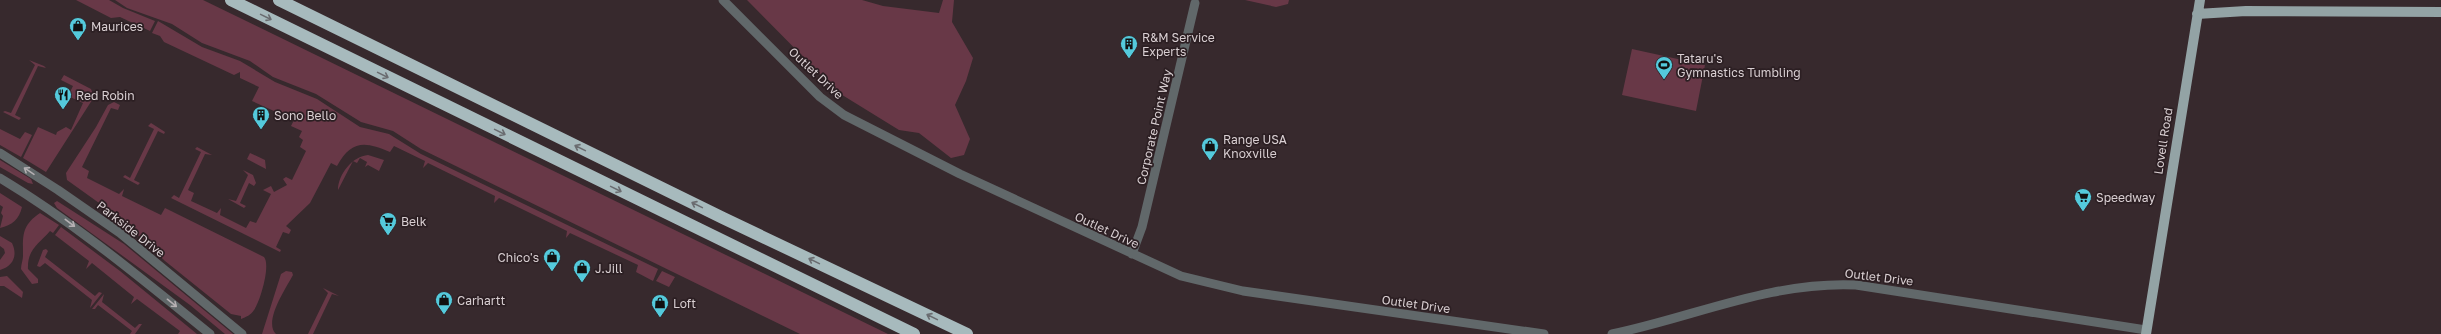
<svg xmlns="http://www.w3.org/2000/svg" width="2441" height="334" font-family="'Golos Text',sans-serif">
<rect width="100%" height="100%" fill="#37292d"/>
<path fill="#683847" d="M76,0H109L123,8L155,21L150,31L120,17L111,18Z
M115,0H203L888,334H800L421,149L393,131L361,122L316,94L273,77L250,61L202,43L172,24L127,8Z
M747,0H862L883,6L939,13L943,0H954L952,22L973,58L966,81L955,105L970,139L964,155L951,158L919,133L899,130L839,93Z
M1245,0H1289L1288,4L1276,7Z
M158,21L202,47L240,61L275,82L317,99L360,127L389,134L421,154L658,269L653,281L636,272L638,265L570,233L566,238L567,231L499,198L494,203L495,196L428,163L423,168L425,161L394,146L390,152C365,141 351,140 337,166L331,163L310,203L286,226L291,230L289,234L283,232L276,247L281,250L280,252L171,198L174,195L179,198L201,152L195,149L197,147L212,155L205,154L188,190L194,193L191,201L217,213L221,208L220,215L246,228L250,221L256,223L271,194L263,190L271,186L274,192L287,185L283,179L286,177L292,180L306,151L300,147L303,140L299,137L302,131L291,126L294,120L252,101L259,87L240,78V72L234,75L164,42L160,36L152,33Z
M1632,49L1705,65L1696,111L1622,95Z
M29,60L44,66L46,68L38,66L15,115L21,118L19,120L3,112L5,111L11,113L35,65Z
M64,75L91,89L94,97L46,172L23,158L38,127L56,135L57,132L66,127L71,130L83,103L68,96L73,86L61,80Z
M114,102L120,105L118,110L111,108L82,167L89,171L87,178L119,194L124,189L122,196L161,215L165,208L264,257C271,265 260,302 254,310C251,315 246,317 241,319V316L231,314L165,261L120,218L67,180L66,173L96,127L108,105Z
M151,123L165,132L164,134L158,131L134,180L140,183L138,185L123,177L125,175L130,178L154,129L148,126Z
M0,129L20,139L25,132L32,135L21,157L0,145Z
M250,153L265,160L266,169L247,159Z
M368,155L384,160L379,171L368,165L365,167L367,162L360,158L357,163L353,161L338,190C338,174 353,156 368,155Z
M0,160L31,179L33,184L28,183L0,167Z
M243,170L253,175L256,183L254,186L249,183L240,203L246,206L244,208L228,199L236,201L248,175Z
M0,193L22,207C19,220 12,225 0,228L3,216L1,213L3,207L0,205Z
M57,201L124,244L233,334H225L190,305L57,208L54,203Z
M40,213L59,225L53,233L50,231C39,244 27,249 28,269L38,279V283L32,284L21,269C21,264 23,260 23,256C23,236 21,226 40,213Z
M61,227L120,271L197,334H178L180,331L137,299L131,304L134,297L92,263L86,269L89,261L55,235Z
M0,236L12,243C18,256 13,266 0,270V260L5,253L4,249L0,246Z
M46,249L48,251L45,257L95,296L99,292L102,293L90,308L92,300L45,263L40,267L37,266L43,250Z
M286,271L292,272L293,275C286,288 263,322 276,334H262L281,274Z
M662,271L675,277L669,287L656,281Z
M7,276L23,292L22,298L4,286H0V277Z
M323,288L339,296L332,294L313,334H308L328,293Z
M104,294L102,302L135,328L139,324H142L135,334H130L132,331L98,305L95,309H92Z"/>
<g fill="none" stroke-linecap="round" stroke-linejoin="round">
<path stroke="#61686a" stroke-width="9" d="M723,0L820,97L844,115L960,174L1181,276L1243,291L1544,334
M0,153L58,190L120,233L242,334
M0,178C75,223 142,279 210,334
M1132,254L1142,227L1195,3
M1612,334C1694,317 1771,281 1856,285L2146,330"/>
<path stroke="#93a3a5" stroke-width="10" d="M2197,14L2246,11L2441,12
M2146,334L2200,0"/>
<path stroke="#a7babd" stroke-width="12" d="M231,0L914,334
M279,0L723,218L967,334"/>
</g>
<defs><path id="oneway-shaft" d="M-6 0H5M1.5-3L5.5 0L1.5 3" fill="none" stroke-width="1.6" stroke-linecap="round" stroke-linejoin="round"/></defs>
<g stroke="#6a6c70">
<use href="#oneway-shaft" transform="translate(266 17) rotate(26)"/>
<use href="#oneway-shaft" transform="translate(383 75) rotate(26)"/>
<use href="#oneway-shaft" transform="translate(500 132) rotate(26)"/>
<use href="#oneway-shaft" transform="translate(580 148) rotate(-154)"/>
<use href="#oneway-shaft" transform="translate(616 189) rotate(26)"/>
<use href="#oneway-shaft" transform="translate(697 205) rotate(-154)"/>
<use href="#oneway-shaft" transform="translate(814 261) rotate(-154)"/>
<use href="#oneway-shaft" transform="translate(932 317) rotate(-154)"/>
</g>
<g stroke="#b5b0b3">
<use href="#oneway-shaft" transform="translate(29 171) rotate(-146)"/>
<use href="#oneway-shaft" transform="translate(70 223) rotate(37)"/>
<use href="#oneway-shaft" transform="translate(172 303) rotate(39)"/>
</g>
<defs>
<symbol id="shop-pin" viewBox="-11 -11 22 30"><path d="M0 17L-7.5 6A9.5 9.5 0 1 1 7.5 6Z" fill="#54cadc" stroke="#2c1f23"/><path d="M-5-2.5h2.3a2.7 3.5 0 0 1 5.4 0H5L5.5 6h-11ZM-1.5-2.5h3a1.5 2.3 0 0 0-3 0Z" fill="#111"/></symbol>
<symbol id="building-pin" viewBox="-11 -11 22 30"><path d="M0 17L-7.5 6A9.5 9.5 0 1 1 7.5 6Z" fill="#54cadc" stroke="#2c1f23"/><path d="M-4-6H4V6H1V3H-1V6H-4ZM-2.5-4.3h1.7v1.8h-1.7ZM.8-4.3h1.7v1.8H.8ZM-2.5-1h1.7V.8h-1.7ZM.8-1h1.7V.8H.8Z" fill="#111"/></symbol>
<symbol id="stadium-pin" viewBox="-11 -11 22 30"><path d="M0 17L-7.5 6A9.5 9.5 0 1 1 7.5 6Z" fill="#54cadc" stroke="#2c1f23"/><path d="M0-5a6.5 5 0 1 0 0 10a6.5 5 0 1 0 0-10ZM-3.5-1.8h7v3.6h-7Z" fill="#111"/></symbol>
<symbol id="restaurant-pin" viewBox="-11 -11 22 30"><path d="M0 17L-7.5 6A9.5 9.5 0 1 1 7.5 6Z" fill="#54cadc" stroke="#2c1f23"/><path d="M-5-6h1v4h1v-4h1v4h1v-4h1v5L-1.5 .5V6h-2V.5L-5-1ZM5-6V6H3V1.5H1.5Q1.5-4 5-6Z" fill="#111"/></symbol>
<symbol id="supermarket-pin" viewBox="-11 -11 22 30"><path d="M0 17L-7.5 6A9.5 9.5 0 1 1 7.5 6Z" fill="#54cadc" stroke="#2c1f23"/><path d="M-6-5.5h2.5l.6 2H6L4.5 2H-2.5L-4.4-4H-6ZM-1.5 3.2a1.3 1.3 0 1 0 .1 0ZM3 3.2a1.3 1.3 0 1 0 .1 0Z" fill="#111"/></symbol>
</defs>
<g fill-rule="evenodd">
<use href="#shop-pin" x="68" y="16" width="20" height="27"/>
<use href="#building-pin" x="1119" y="34" width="20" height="27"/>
<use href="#stadium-pin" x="1654" y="55" width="20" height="27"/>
<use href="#restaurant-pin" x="53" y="85" width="20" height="27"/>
<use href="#building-pin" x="251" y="105" width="20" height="27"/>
<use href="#shop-pin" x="1200" y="136" width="20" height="27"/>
<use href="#supermarket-pin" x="2073" y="187" width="20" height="27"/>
<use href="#supermarket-pin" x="378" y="211" width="20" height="27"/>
<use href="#shop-pin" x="542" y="247" width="20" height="27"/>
<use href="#shop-pin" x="572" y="258" width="20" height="27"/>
<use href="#shop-pin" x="434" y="290" width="20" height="27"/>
<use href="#shop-pin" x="650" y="293" width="20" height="27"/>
</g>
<g text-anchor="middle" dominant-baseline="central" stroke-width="3.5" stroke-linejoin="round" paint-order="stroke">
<g font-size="12" fill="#d9cfd2" stroke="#2c1f23" text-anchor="start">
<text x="91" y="26">Maurices</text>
<text x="1142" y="37">R&amp;M Service<tspan x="1142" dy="14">Experts</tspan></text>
<text x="1677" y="58">Tataru's<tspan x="1677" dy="14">Gymnastics Tumbling</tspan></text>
<text x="76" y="95">Red Robin</text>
<text x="274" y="115">Sono Bello</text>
<text x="1223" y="139">Range USA<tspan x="1223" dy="14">Knoxville</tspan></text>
<text x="2096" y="197">Speedway</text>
<text x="401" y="221">Belk</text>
<text x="539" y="257" text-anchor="end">Chico's</text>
<text x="595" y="268">J.Jill</text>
<text x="457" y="300">Carhartt</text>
<text x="673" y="303">Loft</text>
</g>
<g font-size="12" fill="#d9cfd2" stroke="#2c1f23">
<text transform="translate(816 73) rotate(43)">Outlet Drive</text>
<text transform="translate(1154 127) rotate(-77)">Corporate Point Way</text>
<text transform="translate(2163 141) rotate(-81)">Lovell Road</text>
<text transform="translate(131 229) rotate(38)">Parkside Drive</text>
<text transform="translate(1107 230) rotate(25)">Outlet Drive</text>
<text transform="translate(1879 277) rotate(7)">Outlet Drive</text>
<text transform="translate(1416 304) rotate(8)">Outlet Drive</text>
</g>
</g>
</svg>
